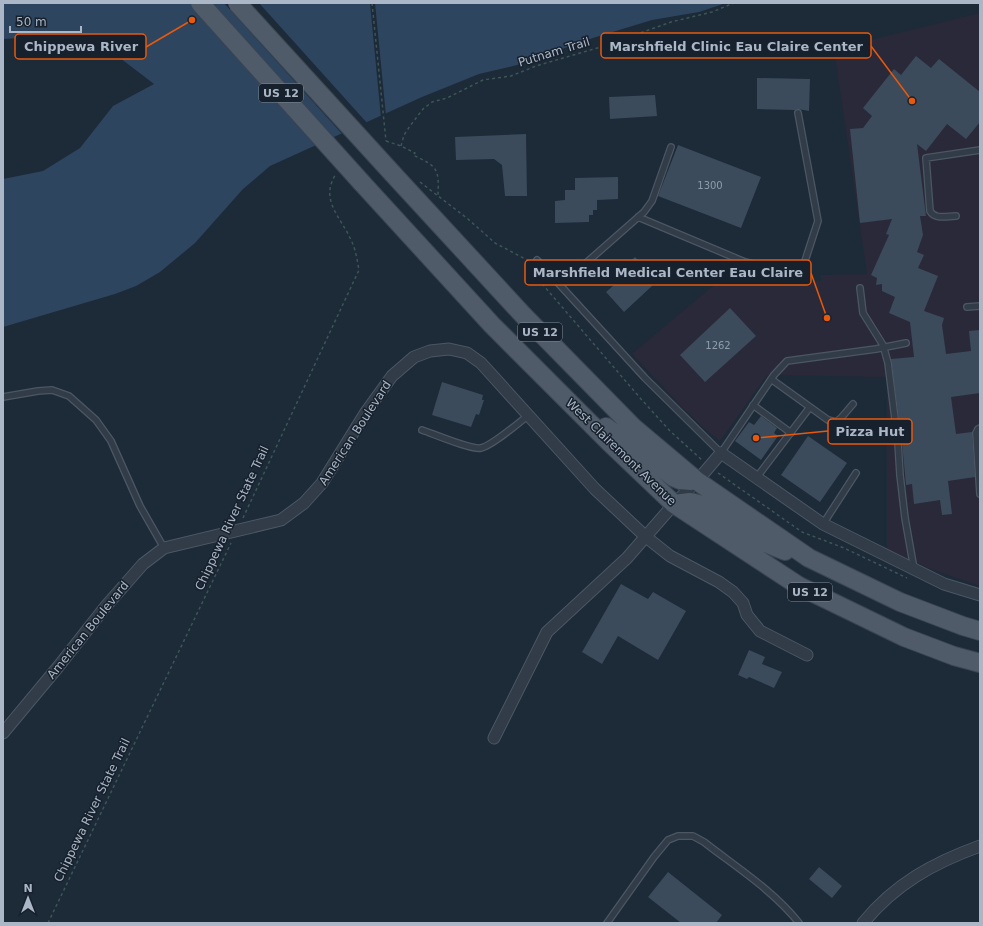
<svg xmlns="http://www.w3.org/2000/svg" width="983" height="926" font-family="'DejaVu Sans',sans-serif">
<rect width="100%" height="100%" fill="#1d2a38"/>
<path fill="#2a2939" d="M980,13V586L928,568L887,550V377L767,375L720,441L705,429L681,406L632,354L733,269L750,278L804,275V282L821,281V275L867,274L834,49Z"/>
<path fill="#2d455f" d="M3,3H726L699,12L652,20L593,38L517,65L479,74L422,97L270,166L243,189L195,243L160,272L136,286L115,294L3,327V179L43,171L80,148L113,106L154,84L120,58L81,42L38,37L3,39Z"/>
<path fill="#1d2a38" d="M224,3H259L368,124L343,135Z
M370,3H375L386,116L381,118Z"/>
<path fill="#3b4b5b" d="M916,56L931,68L939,59L980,92V122L966,139L947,124L926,151L917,144L926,216H920L923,235L917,252L924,255L918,268L938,276L924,311L944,318L942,325L946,354L971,351L969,331L980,330V393L951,397L956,434L972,432L975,477L948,481L952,514L942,515L940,500L914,504L912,484L906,485L902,442L891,359L914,357L910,322L889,313L895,297L882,291V284L876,285L877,278L871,275L889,235L886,234L892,219L860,223L850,129L863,128L872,116L863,108L894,69L901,75Z
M757,78L810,79L809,111L798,109L795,110L757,109Z
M655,95L657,116L610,119L609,97Z
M526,134L527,196H505L502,165L494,159L456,160L455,137Z
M678,145L761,177L741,228L658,196Z
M618,177V199L597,200V210H593V215H589V222L555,223V201L565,200V190H575V178Z
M635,257L651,274L646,279L652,286L624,312L606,292L614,285L610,280Z
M730,308L756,336L705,382L680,355Z
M442,382L483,395L482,400H484L479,415L476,414L471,427L432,415Z
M761,416L777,428L774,433L778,436L761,460L735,441L749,422L754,425Z
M808,436L847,463L820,502L781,475Z
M621,584L648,599L653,592L686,611L658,660L618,636L602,664L582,652Z
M749,650L765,657L762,664L782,672L774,688L749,677L747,679L738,675Z
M819,867L842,886L832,898L809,879Z
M668,872L722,915L716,923H681L648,897Z"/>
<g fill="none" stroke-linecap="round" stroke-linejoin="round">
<defs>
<path id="lane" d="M956,216C947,216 935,220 930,211L926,158L980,150
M638,217L745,262L767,267L781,268L803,267L818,221L798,113
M537,260L645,378L721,453L774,375L787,361L876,349L906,343
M561,285L644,212L652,201L671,147
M860,288L863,313L883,345L888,363L898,443L900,475L905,518L914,569
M967,307L980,306
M771,379L828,420L836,422L841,418L853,404
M3,397L38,391L52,390L69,396L96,420L111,441L140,506L164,548
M753,405L791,433
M980,428L978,429L976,433L980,494
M422,430C434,434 471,450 481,448C492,446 518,423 529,415
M757,477L810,407
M823,524L856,473
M607,923L654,857L668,840L678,836H693L704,842C736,867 774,891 799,923"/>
<path id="street" d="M3,733L58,667L106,606L143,564L164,548L281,520L304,503L322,483L366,412L392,376L414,357L430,351L449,349L467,353L481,363L595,489L646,537L670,556L719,582L733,592L743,603L747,615L760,631L807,655
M494,738L547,632L627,558L674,504L697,481L721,453L823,524L944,584L980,595
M863,923C895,884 933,863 980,846"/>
<path id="primary" d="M393,174L523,315L634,428L697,481L809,558L900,602L963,626L980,631
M362,183L492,325L609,442L674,504L799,586L904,637L954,656L980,663
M606,427L652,460L673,477L680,480L691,481
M674,504L690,502L707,506L758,540L785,551"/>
</defs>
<use href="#lane" stroke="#4c5764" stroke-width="8"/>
<use href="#street" stroke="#4c5764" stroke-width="13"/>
<use href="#primary" stroke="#3b4552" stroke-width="20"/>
<path stroke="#3d5557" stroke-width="1.5" stroke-dasharray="3 3" stroke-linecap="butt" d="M372,3L386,141
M386,141L401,146L415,153L413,155C438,167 439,168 438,196
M401,146L404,135L410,126L423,109L432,102L447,98L483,80L511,76L536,66L604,46L671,22L712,12L734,3
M420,182L468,219L495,243L529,261L531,269L538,279L641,399L670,431L702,460
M718,473L802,532L844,548L907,578
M243,518L359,270C357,260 356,250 351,240C341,217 319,200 336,174
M48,923L231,543"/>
<use href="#lane" stroke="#313c48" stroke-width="5.5"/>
<use href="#street" stroke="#313c48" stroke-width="11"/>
<use href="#primary" stroke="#4f5b69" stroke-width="18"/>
<defs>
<path id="primary-bridge" d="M200,3L362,183
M237,3L393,174"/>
</defs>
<use href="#primary-bridge" stroke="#3b4552" stroke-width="20" stroke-linecap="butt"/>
<use href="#primary-bridge" stroke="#4f5b69" stroke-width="18"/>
</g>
<g text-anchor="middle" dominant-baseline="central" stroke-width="3" stroke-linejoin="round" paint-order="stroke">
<g font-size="10" fill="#8f9cab">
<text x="710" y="185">1300</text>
<text x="718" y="345">1262</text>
</g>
<g fill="#17212d" stroke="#7f8a98" stroke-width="1">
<rect x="259" y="84" width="44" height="18" rx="3"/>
<rect x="518" y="323" width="44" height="18" rx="3"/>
<rect x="788" y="583" width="44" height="18" rx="3"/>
</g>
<g font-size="11" font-weight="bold" fill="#abb7c6">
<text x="281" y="93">US 12</text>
<text x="540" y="332">US 12</text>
<text x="810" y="592">US 12</text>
</g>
<g font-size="12" fill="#abb7c6" stroke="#17212d">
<text transform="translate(554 52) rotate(-17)">Putnam Trail</text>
<text transform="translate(355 433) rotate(-57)">American Boulevard</text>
<text transform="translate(621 452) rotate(44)">West Clairemont Avenue</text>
<text transform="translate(232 518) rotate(-65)">Chippewa River State Trail</text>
<text transform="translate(88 630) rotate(-51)">American Boulevard</text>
<text transform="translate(92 810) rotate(-64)">Chippewa River State Trail</text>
</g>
</g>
<path fill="none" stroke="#e8590c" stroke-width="1.5" d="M912 101L871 46M192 20L146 47M827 318L811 273M756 438L828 431"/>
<g fill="#e8590c" stroke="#17212d" stroke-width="1.5">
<circle cx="912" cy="101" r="4"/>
<circle cx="192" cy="20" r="4"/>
<circle cx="827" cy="318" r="4"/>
<circle cx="756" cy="438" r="4"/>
</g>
<g fill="#17212d" stroke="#e8590c" stroke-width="1.5">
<rect x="601" y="33" width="270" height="25" rx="4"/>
<rect x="15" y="34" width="131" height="25" rx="4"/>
<rect x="525" y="260" width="286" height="25" rx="4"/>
<rect x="828" y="419" width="84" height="25" rx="4"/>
</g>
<g font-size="13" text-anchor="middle" font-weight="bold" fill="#abb7c6">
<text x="736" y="51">Marshfield Clinic Eau Claire Center</text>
<text x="81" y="51">Chippewa River</text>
<text x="668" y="277">Marshfield Medical Center Eau Claire</text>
<text x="870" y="436">Pizza Hut</text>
</g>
<rect width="983" height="926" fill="none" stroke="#abb7c6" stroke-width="8"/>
<g transform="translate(28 898)" stroke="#17212d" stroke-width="3" paint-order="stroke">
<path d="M0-3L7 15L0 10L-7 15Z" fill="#abb7c6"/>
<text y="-6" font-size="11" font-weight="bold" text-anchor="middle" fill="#abb7c6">N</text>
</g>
<path d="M10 26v6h71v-6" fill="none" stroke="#abb7c6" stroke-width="2"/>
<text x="16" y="26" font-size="12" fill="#abb7c6" stroke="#17212d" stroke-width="3" paint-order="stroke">50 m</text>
</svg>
